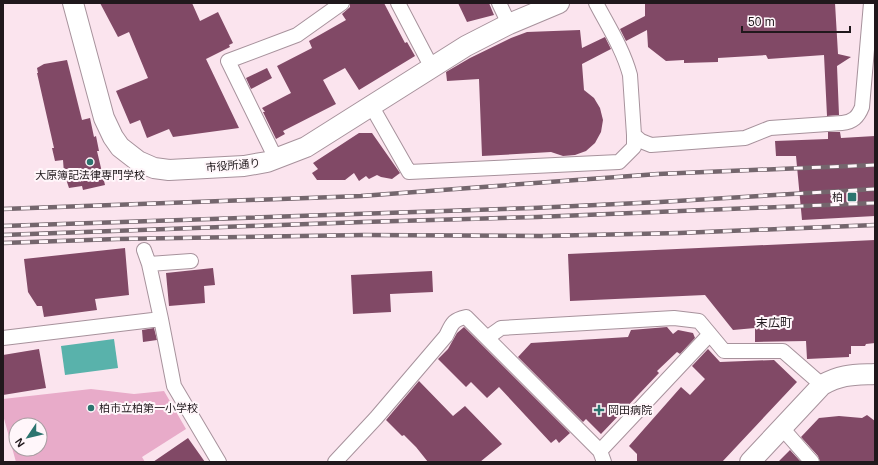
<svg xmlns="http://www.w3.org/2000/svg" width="878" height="465" font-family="Arial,'Noto Sans JP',sans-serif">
<rect width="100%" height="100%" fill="#fbe4ee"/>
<path fill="#e8abc9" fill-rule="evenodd" d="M91,389L134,394L164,391L186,429L142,457L145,462H16L3,415V399ZM16,425H40V449H16Z"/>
<path fill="#59b2ab" d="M114,339L118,368L65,375L61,346Z"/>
<path fill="#814966" d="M100,3H192L200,21L218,12L233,43L229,45L230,47L206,59L239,128L173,137L169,129L147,138L140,120L130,124L116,91L148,78L129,32L118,37Z
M350,3H384L405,43L407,42L415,56L359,90L345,68L323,80L336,104L283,131L285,134L276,139L263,112H265L262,108L291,93L277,66L312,48L309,41L346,20L342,14L350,7Z
M458,3H489L494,15L467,22Z
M653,3H835L838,54L851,57L837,66L839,115L827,116L824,55L768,59L766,55L718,58V62L684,63V60L666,61L648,47L647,30L626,41L620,29L645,16V4Z
M580,30L582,48L605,37L611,49L582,64L584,90L594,98L600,108L603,120L601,132L595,143L586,151L575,155L563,156L551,152L482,156L479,79L447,81L446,72L470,58L511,38L527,32Z
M67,60L82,120L90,118L94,137L96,136L99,151H97L105,185L83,190L82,186L69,188L64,173L63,160L55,161L52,148H54L37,73H38L37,68L44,64Z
M267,68L272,78L251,89L246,78Z
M828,132H840L841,138L875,136V216L802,220L796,156H776L775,141L828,139Z
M359,133H372L400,173L392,179L381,177L377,175L369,179L366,176L359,181L354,173L345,180H317L312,173L318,169L313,163Z
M875,240V343L866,344L865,346H851V354H849V357L807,359L806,341L755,342V328L733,330L705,295L570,301L568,254Z
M125,248L129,295L95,299L97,310L44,317L42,306H37L28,292L24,259Z
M213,268L215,285L204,286L205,303L169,306L166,273Z
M432,271L433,292L390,294L391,312L353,314L351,275Z
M464,327L570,433L559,443L556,439L551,443L499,387L487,398L471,382L466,387L438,359L448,349L457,333Z
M667,327L673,334L678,330L693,333L695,338L680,354L677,352L657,371L659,373L601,434L586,419L583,422L518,357L531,343L628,337L631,330Z
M154,328L157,340L143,342L142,330Z
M39,349L46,388L3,395V355Z
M708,349L720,362L774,360L797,382L722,462H637V454L629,446L681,387L690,395L705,379L692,366Z
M419,381L453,416L465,406L502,444L480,462H428L416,447L404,435L402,436L386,420Z
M867,415L875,421V462H820L818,456L801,437L819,418L839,416L862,418Z
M188,438L205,462H153Z
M790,450L801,462H778Z"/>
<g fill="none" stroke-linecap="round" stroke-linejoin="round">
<defs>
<path id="street" d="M398,3L432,68
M499,3L509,24
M596,3C608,26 623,49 630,75L634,135L641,141L651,145L745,138L770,128L842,123C853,122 858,117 862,107L871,3
M372,107L409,172L619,162L634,147V135
M276,159L228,61L297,35L342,3
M144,250L149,264
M191,261L149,264L161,319L174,386L219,462
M3,338L161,319
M487,338L501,328L674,318L699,321L724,351H783L822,385
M782,428L812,462
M600,451L710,334
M335,462L376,418L446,336C452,324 452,320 466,317L600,451L604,462"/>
<path id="secondary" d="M73,3L104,118L113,137L120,147L138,161L154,168L169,170L244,166L267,162L306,147L466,46L509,24L559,3
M750,462L822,385C842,374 853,375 875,374"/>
</defs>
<use href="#street" stroke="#a7929c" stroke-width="16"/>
<use href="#secondary" stroke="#a7929c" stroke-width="22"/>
<use href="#street" stroke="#fff" stroke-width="14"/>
<use href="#secondary" stroke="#fff" stroke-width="20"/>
<defs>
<path id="rail" d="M3,209L361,196L658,174L875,165
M3,226L533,208L660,202L875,189
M3,235L363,222L537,217L875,203
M3,243L117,239L364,235L541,236L680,233L875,225"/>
</defs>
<use href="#rail" stroke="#74666d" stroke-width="4.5"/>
<use href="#rail" stroke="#fff6fa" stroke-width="3" stroke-dasharray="9" stroke-linecap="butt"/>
</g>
<g fill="#2c746f" stroke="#fff6fa" stroke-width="1.5">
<circle cx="90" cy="162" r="4"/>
<rect x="847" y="192" width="10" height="10" rx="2"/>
<circle cx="91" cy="408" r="4"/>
<path d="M597 404h4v4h4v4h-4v4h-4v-4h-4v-4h4z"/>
</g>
<g text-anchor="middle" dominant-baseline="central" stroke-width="4" stroke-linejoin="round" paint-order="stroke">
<g font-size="11" fill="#20181c" stroke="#fff6fa">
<text transform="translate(233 165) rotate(-5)">市役所通り</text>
</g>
<g font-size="11" fill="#20181c" stroke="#fff6fa" text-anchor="start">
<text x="90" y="175" text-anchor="middle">大原簿記法律専門学校</text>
<text x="843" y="197" text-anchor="end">柏</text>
<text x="99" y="408">柏市立柏第一小学校</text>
<text x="608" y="410">岡田病院</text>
</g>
<g font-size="12" fill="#20181c" stroke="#fff6fa">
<text x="774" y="323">末広町</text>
</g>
</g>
<rect width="878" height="465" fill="none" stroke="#20181c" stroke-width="8"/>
<g transform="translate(28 437) rotate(235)"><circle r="19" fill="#fff6fa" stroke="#a69da1"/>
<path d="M0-3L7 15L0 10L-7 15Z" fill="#2c746f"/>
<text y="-6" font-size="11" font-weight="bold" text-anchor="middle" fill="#20181c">N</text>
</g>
<path d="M742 26v6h108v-6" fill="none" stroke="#20181c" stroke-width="2"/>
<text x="748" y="26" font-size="12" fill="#20181c" stroke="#fff6fa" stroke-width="3" paint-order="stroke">50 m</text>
</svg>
